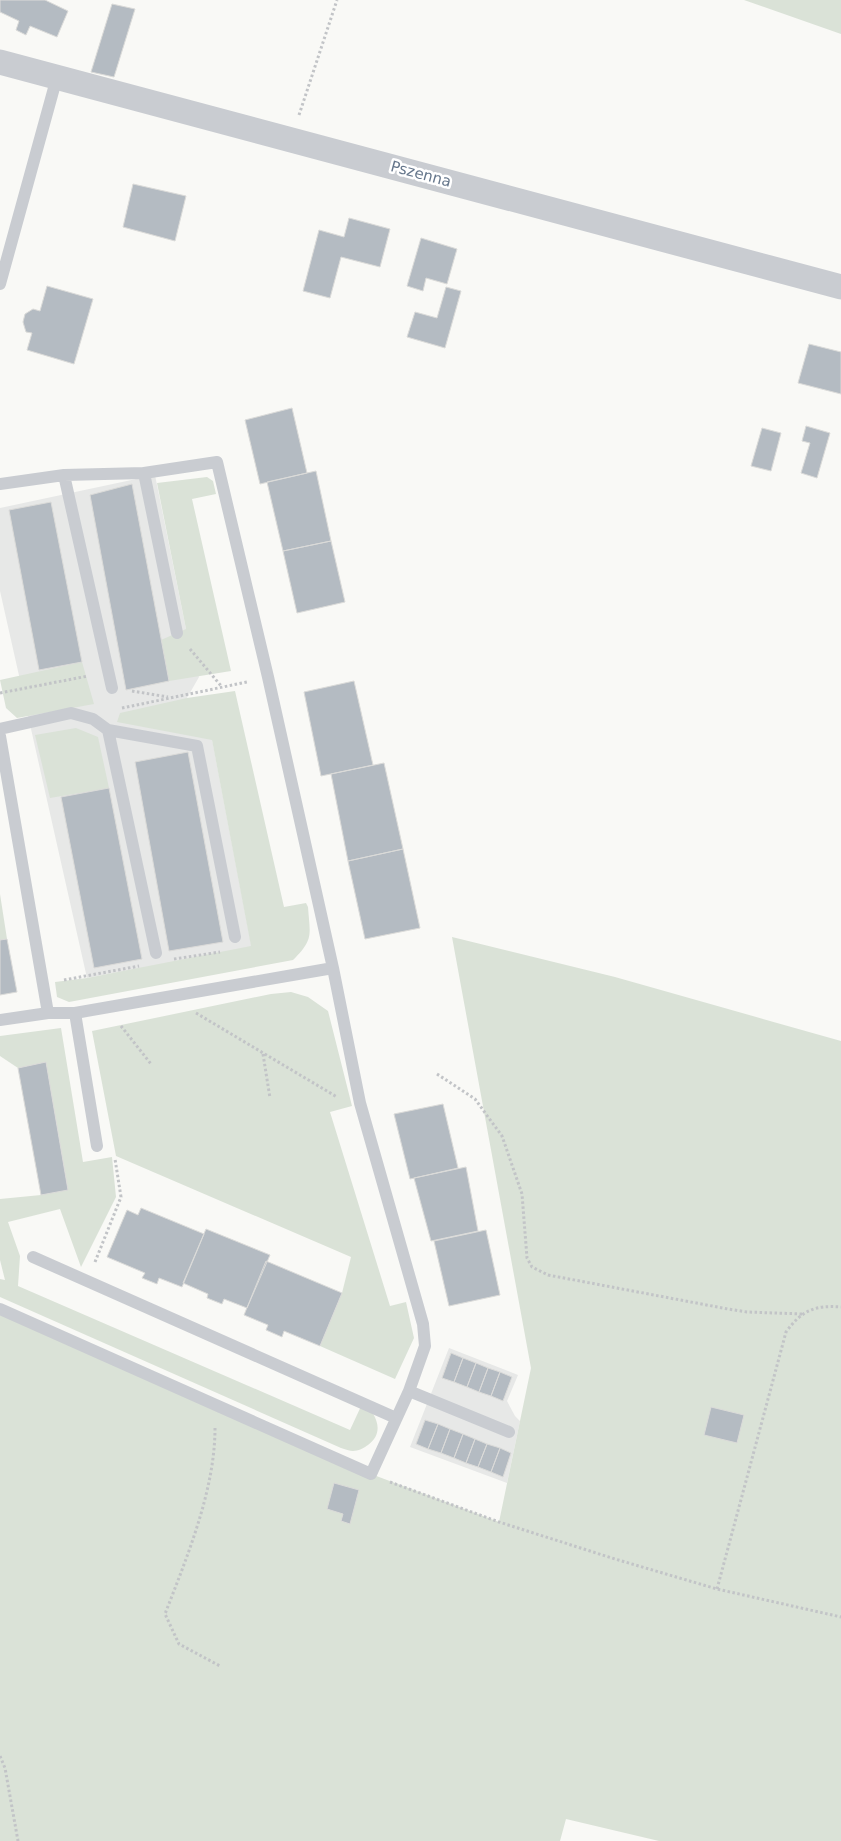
<svg xmlns="http://www.w3.org/2000/svg" width="841" height="1841" font-family="'DejaVu Sans',sans-serif">
<rect width="100%" height="100%" fill="#f9f9f6"/>
<path fill="#e7e8e7" d="M155,475L186,629L199,677L168,731L212,739L252,949L87,978L0,591V508Z
M449,1348L518,1375L507,1401L515,1416L520,1421L507,1483L410,1447Z"/>
<path fill="#dae2d7" d="M744,0H841V34Z
M207,477L213,481L216,494L192,499L231,671L169,681L161,640L186,629L157,483Z
M82,662L94,704L17,718L6,708L0,680Z
M235,691L284,907L306,903L308,907C310,935 314,939 293,960L69,1002L57,997L55,982L87,978L251,946L212,740L117,722L120,713L187,698Z
M76,728L98,737L109,788L50,798L35,735Z
M0,894L7,939L0,940Z
M452,937L615,977L841,1041V1841H659L566,1819L560,1841H0V1309L371,1474L499,1522L531,1368Z
M291,992L308,997L328,1011L352,1106L330,1112L390,1306L406,1302L414,1338L395,1379L320,1346L342,1293L351,1257L116,1156L92,1031L271,994Z
M61,1028L83,1162L112,1157L116,1197L81,1267L60,1209L8,1222L20,1256L18,1286L350,1430L363,1402C377,1414 385,1433 368,1445C364,1448 358,1451 353,1451C350,1451 345,1449 341,1448L0,1297V1279L5,1280L0,1260V1199L41,1195L68,1189L46,1062L18,1068L0,1056V1036Z"/>
<path fill="#b4bbc2" stroke="#dbdbd9" d="M0,0H45L68,11L57,37L30,26L26,35L16,30L19,21L0,12Z
M112,4L135,9L114,77L91,72Z
M133,184L186,196L175,241L123,227Z
M349,218L390,229L380,267L341,257L330,298L303,291L319,230L344,237Z
M421,238L457,249L447,284L426,278L423,291L407,286Z
M47,286L93,299L74,364L27,350L32,333L26,332L23,322L25,314L33,309L40,311Z
M446,287L461,291L445,348L407,337L415,312L437,318Z
M809,344L841,352V394L798,383Z
M292,408L307,473L260,484L245,420Z
M806,426L830,433L817,478L801,473L810,443L802,441Z
M762,428L781,433L771,471L751,466Z
M316,471L331,541L283,551L267,482Z
M132,484L169,681L126,690L90,495Z
M51,502L82,662L39,670L9,510Z
M331,541L345,602L297,613L283,551Z
M354,681L373,765L321,776L304,692Z
M188,752L223,942L169,951L135,762Z
M384,763L403,849L348,861L331,774Z
M109,788L142,959L94,968L61,797Z
M403,849L420,928L365,939L348,861Z
M7,939L17,992L0,995V940Z
M46,1062L68,1190L41,1195L18,1068Z
M443,1104L458,1168L410,1179L394,1114Z
M466,1167L478,1231L431,1241L414,1178Z
M141,1208L204,1234L182,1287L159,1278L157,1284L142,1278L145,1273L107,1257L127,1210L138,1215Z
M206,1229L270,1255L247,1308L224,1299L222,1304L207,1298L208,1294L183,1283Z
M486,1230L500,1295L449,1306L434,1241Z
M266,1261L342,1293L320,1346L284,1331L282,1337L266,1330L268,1325L244,1315Z
M451,1353L463,1358L454,1382L442,1378Z
M463,1358L476,1363L467,1387L454,1382Z
M476,1363L488,1368L479,1392L467,1387Z
M488,1368L500,1372L491,1396L479,1392Z
M500,1372L512,1377L503,1401L491,1396Z
M711,1407L744,1415L737,1443L704,1435Z
M425,1420L438,1424L428,1449L416,1444Z
M438,1424L450,1429L441,1453L428,1449Z
M450,1429L463,1434L454,1458L441,1453Z
M463,1434L475,1439L466,1463L454,1458Z
M475,1439L487,1444L478,1467L466,1463Z
M487,1444L500,1448L491,1472L478,1467Z
M500,1448L511,1453L503,1477L491,1472Z
M334,1483L359,1490L350,1524L341,1521L343,1514L327,1509Z"/>
<g fill="none" stroke-linecap="round" stroke-linejoin="round">
<path stroke="#c2c4c7" stroke-width="3" stroke-dasharray="2.5 2.5" stroke-linecap="butt" d="M299,115L337,0
M190,649L222,687
M132,691L168,697
M0,693L88,676
M122,708L247,682
M174,959L220,952
M64,980L139,966
M196,1013L337,1097
M121,1026L151,1064
M263,1054L270,1098
M437,1074L475,1099L502,1136L522,1194L527,1258L532,1267L548,1275L728,1309L747,1312L803,1314
M95,1262L121,1197L115,1159
M215,1428C215,1490 187,1557 165,1614L179,1644L220,1666
M390,1482L499,1522L615,1559L717,1589L841,1617
M717,1589L786,1332C802,1310 815,1305 841,1307
M0,1756L5,1768L18,1841"/>
<path stroke="#c9ccd1" stroke-width="12" d="M0,284L57,77
M144,473L177,633
M64,475L112,688
M0,484L64,475L144,473L217,462L268,677L333,968L360,1103L423,1324L425,1346L409,1391L371,1474L0,1309
M0,729L71,713L93,719L108,730L156,953
M108,730L197,746L235,937
M0,736L48,1013
M75,1013L97,1146
M0,1020L48,1013H75L333,968
M33,1257L396,1418
M409,1391L509,1432"/>
<path stroke="#c9ccd1" stroke-width="25" d="M0,62L841,287"/>
</g>
<g text-anchor="middle" dominant-baseline="central" stroke-width="5" stroke-linejoin="round" paint-order="stroke">
<g font-size="15" fill="#65768b" stroke="#fff">
<text transform="translate(421 174) rotate(15)">Pszenna</text>
</g>
</g>
</svg>
